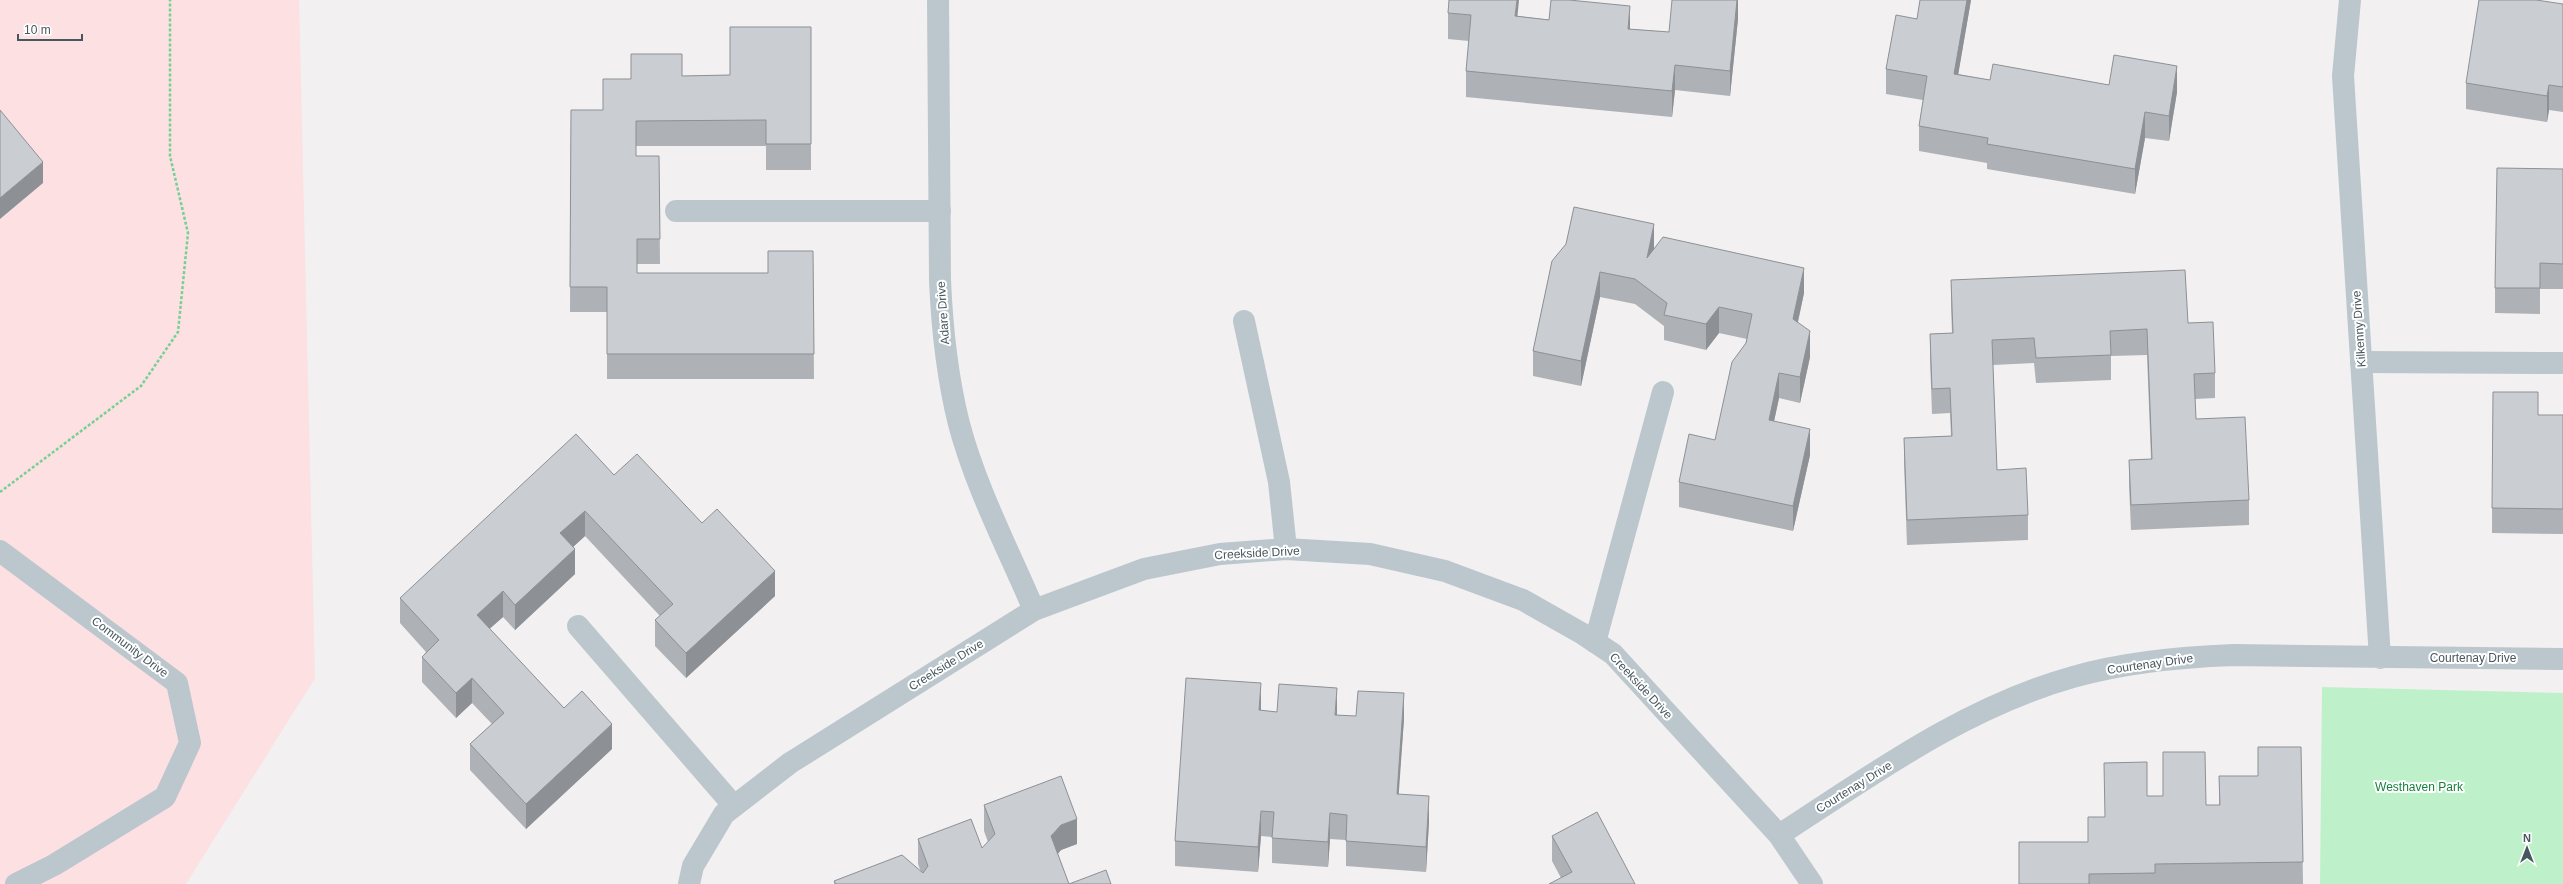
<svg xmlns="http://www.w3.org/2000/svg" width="2563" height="884" font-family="Arial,sans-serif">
<rect width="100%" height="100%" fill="#f2f0f0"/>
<path fill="#fce0e2" d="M0,0H299L315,678L186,884H0Z"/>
<path fill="#bef1ca" d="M2322,687L2563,693V884H2320Z"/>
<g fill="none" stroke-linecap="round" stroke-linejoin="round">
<path stroke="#75d095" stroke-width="2.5" stroke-dasharray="3 2" stroke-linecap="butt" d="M0,492L141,386L178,332L188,233L170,156V0"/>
<path stroke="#bbc7cd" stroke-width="22" d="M676,211H940
M1244,321L1279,482L1286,549
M2361,362L2563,363
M578,626L734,806
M1595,642L1663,392"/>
<path stroke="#bbc7cd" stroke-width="22" d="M938,0L940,280C942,328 947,376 959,424C976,488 1008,549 1034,610
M2350,0L2343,76L2380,658
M0,551L177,683L190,743L165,797L54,865L16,884
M1779,835C1872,775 1965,707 2073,677C2125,662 2180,657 2234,655L2563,659
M689,884L693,866L724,814L790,763L1034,610L1144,569L1220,554L1286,549L1370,554L1445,571L1523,600L1583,634L1613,654L1779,835L1812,884"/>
</g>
<path fill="#aeb1b5" d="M1738,0V19L1730,96L1675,90L1672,117L1466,97V71L1469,41L1448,39V13L1518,16L1630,29L1669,32Z
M1971,0L1958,74L1990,80L2109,85L2177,92L2169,141L2145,138L2135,194L1987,169V163L1919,151V126L1923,100L1886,94V69L1917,19Z
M2563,4V112L2549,110L2547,122L2466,109V83Z
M811,27V170H766V146H636V156H659L660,264H637V273H768L813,251L814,379H607V312H570L571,110H603L631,79V54L682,76L730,75Z
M2563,169V289H2540V314L2495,313V288Z
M1654,248L1804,293L1798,322L1810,357L1800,403L1779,398L1774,421L1810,455L1793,531L1679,507V482L1715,440L1747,339L1719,333L1706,350L1664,340V326L1635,304L1600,297L1581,386L1533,376V351L1552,261Z
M1951,280L2188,323L2215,373V398L2195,399L2196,419L2249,500V525L2131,530L2129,485V460L2151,459L2147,355L2111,356V380L2036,383L2034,363L1993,365L1997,470L2028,515V540L1907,545L1904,463V438L1951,436L1950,413L1932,414L1930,359V334L1952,333L1951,306Z
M2538,415H2563V534L2492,533V508Z
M614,475L702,523L775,596L686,678L655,646V620L660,616L585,536L573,547L575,574L515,630L503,617L489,629L564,708L612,749L526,829L470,770V744L492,724L472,703L456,718L422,682V657L426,652L400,623V598Z
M1260,711L1404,719L1398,794L1429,822L1426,872L1346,866V840L1330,839L1328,867L1272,863V837L1261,836L1258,872L1175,866V841Z
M2258,747H2301L2303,884H2019L2088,842L2105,817L2147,796L2206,805H2219V776H2258Z
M984,805L1077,844L1061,850L1058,854L1069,884H834V881L921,872L918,864V839L982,848L988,842L984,831Z
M1552,836L1635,884L1561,878L1552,861Z"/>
<path fill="#8d9094" d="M1517,0H1519L1515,41V16Z
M1737,0H1738V19L1730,96V71Z
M1967,0H1971L1954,99V74Z
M1630,6V31L1628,29Z
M1675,65V90L1672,117V91Z
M2177,66V92L2169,141V116Z
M2549,85V110L2547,122V96Z
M2145,112V138L2135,194V169Z
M43,162V183L0,219V198Z
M1654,224V249L1647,258Z
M1804,268V293L1793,344V319Z
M1600,272V297L1581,386V361Z
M1719,307V333L1706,350V324Z
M1810,331V357L1800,403V377Z
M1779,373V398L1769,445V420Z
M1810,429V455L1793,531V506Z
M585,511V536L560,559V533Z
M575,549V574L515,630V605Z
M775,571V596L686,678V653Z
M503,591V617L477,640V615Z
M472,678V703L456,718V693Z
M1261,683V708L1259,736V710Z
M1337,688V713L1335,740V715Z
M1404,693V719L1397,819V794Z
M612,724V749L526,829V804Z
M1429,796V822L1426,872V847Z
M1261,811V836L1258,872V847Z
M1330,813V839L1328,867V842Z
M1077,819V844L1061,850L1051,861V836L1061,825Z"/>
<path fill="#caced3" stroke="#8d9094" d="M1449,0H1517L1515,16L1549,20L1551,0H1569L1630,6L1628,29L1669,32L1672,0H1737L1730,71L1675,65L1672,91L1466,71L1471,15L1448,13Z
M1920,0H1967L1954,74L1990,80L1993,64L2109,85L2114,55L2177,66L2169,116L2145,112L2135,169L1987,144L1988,138L1919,126L1927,76L1886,69L1896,15L1917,19Z
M2479,0H2536L2563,4V87L2549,85L2547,96L2466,83Z
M730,27H811V144H766V120L636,121V156H659L660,239H637V273H768V251H813L814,354H607V287H570L571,110H603V79H631V54H682V76L730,75Z
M0,110L43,162L0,198Z
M2497,168L2563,169V264L2540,263V288H2495Z
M1574,207L1654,224L1647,258L1663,237L1804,268L1793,319L1810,331L1800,377L1779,373L1769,420L1810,429L1793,506L1679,482L1689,434L1715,440L1732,362L1746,343L1752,314L1719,307L1706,324L1664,315L1667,303L1635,279L1600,272L1581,361L1533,351L1552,261L1566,244Z
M2185,270L2188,323L2213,322L2215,373L2194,374L2196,419L2245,417L2249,500L2131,505L2129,460L2152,459L2147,329L2110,331L2111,355L2036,358L2034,338L1992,340L1997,470L2026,468L2028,515L1907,520L1904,438L1952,436L1950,388L1932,389L1930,334L1953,333L1951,280Z
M2493,392H2538V415H2563V509L2492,508Z
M576,434L614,475L637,454L702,523L717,509L775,571L686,653L655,620L673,604L585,511L560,533L575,549L515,605L503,591L477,615L564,708L582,691L612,724L526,804L470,744L504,713L472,678L456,693L422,657L439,640L400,598Z
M1186,678L1261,683L1259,710L1277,712L1279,684L1337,688L1335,715L1356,716L1358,691L1404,693L1397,794L1429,796L1426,847L1346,841L1347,815L1330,813L1328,842L1272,838L1274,812L1261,811L1258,847L1175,841Z
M2258,747H2301L2303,862L2155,864V873L2089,874V884H2019V842H2088V817H2105L2104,763L2147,762V796H2163V752H2205L2206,805H2220L2219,776H2258Z
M1061,776L1077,819L1061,825L1051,836L1069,884H836L834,881L902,855L923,873L928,866L918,839L971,819L982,848L995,834L984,805Z
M1597,812L1635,884H1549L1572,872L1552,836Z
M1106,870L1111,884H1069Z"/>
<g text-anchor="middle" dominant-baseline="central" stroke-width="4" stroke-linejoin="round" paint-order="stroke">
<g font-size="12" fill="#47575e" stroke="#fff">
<text transform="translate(943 313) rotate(-94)">Adare Drive</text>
<text transform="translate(2359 329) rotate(-94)">Kilkenny Drive</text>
<text transform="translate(1257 553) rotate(-3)">Creekside Drive</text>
<text transform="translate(130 647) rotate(37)">Community Drive</text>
<text x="2473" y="658">Courtenay Drive</text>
<text transform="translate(2150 664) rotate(-8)">Courtenay Drive</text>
<text transform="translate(946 665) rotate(-32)">Creekside Drive</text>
<text transform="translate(1641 686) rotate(47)">Creekside Drive</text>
<text transform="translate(1854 787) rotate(-32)">Courtenay Drive</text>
</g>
<g font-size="12" fill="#15823c" stroke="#fff">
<text x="2419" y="787">Westhaven Park</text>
</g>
</g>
<g transform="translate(2527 848)" stroke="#ffffff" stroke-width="3" paint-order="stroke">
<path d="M0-3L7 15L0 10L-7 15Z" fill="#47575e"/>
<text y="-6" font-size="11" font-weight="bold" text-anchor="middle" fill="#47575e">N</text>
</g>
<path d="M18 34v6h64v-6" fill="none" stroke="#47575e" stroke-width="2"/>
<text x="24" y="34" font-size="12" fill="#47575e" stroke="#ffffff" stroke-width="3" paint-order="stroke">10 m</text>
</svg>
